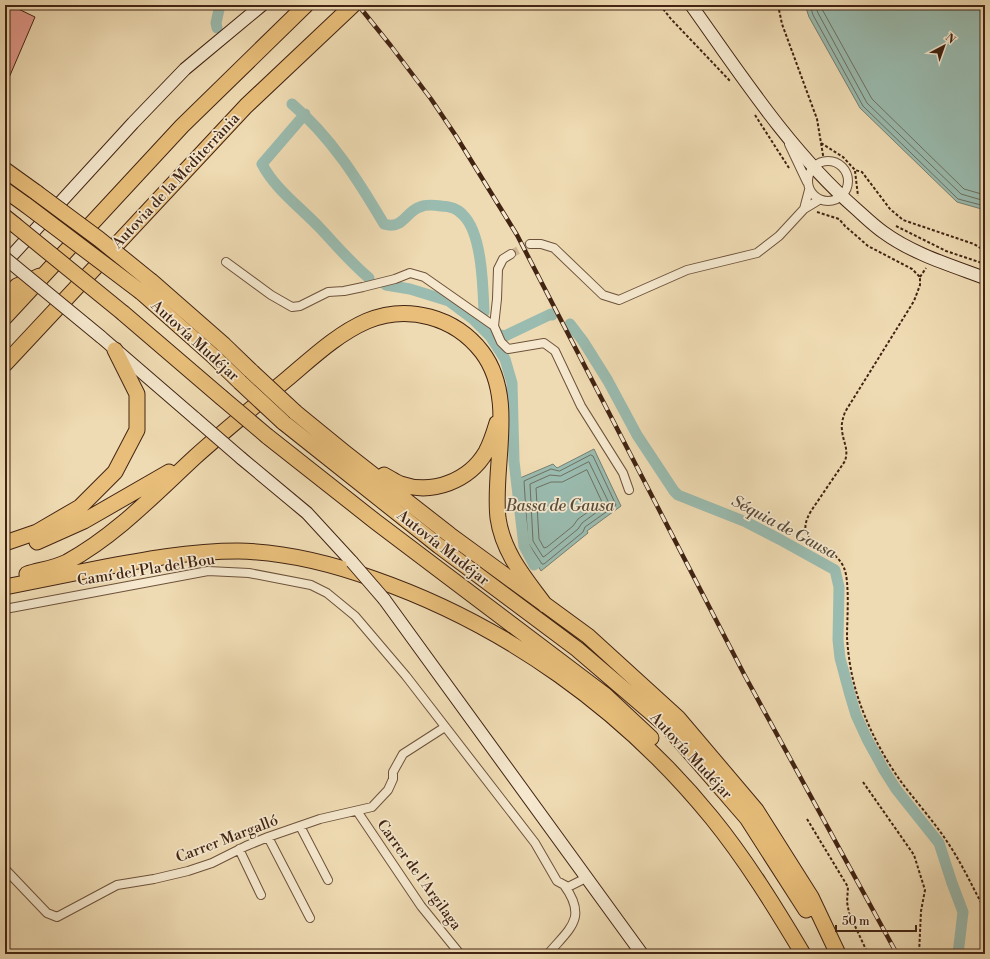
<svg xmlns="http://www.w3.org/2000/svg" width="990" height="959" font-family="'Libre Bodoni',serif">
<rect width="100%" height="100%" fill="#efdbb3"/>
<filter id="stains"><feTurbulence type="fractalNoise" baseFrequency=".005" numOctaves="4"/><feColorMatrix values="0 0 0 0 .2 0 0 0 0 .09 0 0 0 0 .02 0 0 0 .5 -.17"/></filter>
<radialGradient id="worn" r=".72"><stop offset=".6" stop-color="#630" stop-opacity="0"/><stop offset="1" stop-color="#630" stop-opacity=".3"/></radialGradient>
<path fill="#9abbaf" stroke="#777f71" d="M805,5H985V210L957,202L860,108L809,17Z
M594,449L621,506L587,531L588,533L541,571L525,544L520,478L553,464L557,468Z"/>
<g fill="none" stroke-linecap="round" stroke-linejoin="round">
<path stroke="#6e7061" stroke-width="1" d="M810,5L813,15L863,106L958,199L985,206
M815,5L818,13L867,103L961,194L985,201
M821,5L823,11L872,99L964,189L985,195
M591,455L593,456L616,505L585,527L583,532L544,564H542L528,543L524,481L551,469L559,471Z
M589,462L609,503L582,523L578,529L545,556L543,557L533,541L530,484L550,475L560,476Z
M587,470L602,502L578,519L573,526L547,547L544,548L539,539L536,488L551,482H562Z"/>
<path stroke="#9abbaf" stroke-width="11" d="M217,28L216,23L220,5
M292,104C331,137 358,180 384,224C403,230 405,212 420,207C426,204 434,205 441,206C449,206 458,209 463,215C482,233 483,286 484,312
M305,114L262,164C275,189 300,207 319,227C336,245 350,262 369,278
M386,285L410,289L449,301L473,319L490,336L505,359L512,383L514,461L524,546L534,565
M570,324L583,341L608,381L637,435L674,491L678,495L746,522L779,539L835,570L839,587L838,640L840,658L850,695L856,715L867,739L884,770L896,789L939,843L952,883L963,912L958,954
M500,335L505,336L511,333L551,314L552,315"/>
</g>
<path fill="#e1998b" stroke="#422413" d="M5,5H10L35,17L5,87Z"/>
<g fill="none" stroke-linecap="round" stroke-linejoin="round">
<path stroke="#ccb693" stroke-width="8" stroke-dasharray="8 4" stroke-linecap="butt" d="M511,254L530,244"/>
<defs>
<path id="street" d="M789,144L807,182
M808 181a20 20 0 1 1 40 0a20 20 0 1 1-40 0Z
M809,190L804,209L819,200
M530,244H541L554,248L603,295L619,300L687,270L757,253L779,236L804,209
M226,262L271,295L292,307L300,306L328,292L344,291L363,287L395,279L410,273L424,277L494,326L501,342L508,349L544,343L555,351L581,406L623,473L629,490
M494,326L497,299L498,269L503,259L511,254
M5,609L208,571L249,573L311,585L327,593L355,616L406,676L535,843L557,881L568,887L586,878
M357,811L421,906L460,954
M300,826L328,880
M268,837L310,918
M239,849L261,895
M5,869L47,913L57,917L117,885L154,879L188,871L212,863L246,846L268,837L320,819L372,807L388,790L393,779V772L403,754L445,727
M548,954C570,928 588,918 564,885"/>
<path id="secondary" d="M691,5C741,75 790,151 855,208C864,216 873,225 883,232C913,254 950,265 985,278
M5,263L133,123L185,69L262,5
M101,337L196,419
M241,458L307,513L352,562
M384,599L642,954"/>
<path id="highway" d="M5,170L37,193
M5,190L26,205
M5,217L15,225
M151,281L224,345L252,372
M141,292L212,355L240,382
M5,298L17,286L40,276
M123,313L221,397
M5,317L182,126L306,5
M5,364L246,106L353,5
M295,412L344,452L450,535L588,636L678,718L756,810L811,897L838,954
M283,422L439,546L577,649L668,727L747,818L806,910
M267,436L376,522L605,695L651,738
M384,475C390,478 395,482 401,484C432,495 469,481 486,452C491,443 494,433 497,423
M37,542L84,521L169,472
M5,543L37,532L80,507L115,472L137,430V394L115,350
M27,574C40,570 55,568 67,562C115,536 155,494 195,457C225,430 256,405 287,379C312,358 337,334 367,321C408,304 455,317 482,352C517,398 492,466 498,518C503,553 525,578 545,605
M5,587C35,581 65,575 95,569C142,560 190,551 238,551C285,552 330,563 374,579C506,625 624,710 712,818C746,860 775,907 803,954"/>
</defs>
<use href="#street" stroke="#6d523b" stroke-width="10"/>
<use href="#secondary" stroke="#422413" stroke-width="14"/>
<use href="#highway" stroke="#422413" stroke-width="17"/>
<path stroke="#422413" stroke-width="2" stroke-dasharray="3 2" stroke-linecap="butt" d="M660,5L671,19L731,82
M778,5L782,24L817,119L824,161
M755,115L789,168
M821,143L843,157L855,170L862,172L890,209L903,220L974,244L985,251
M855,171L858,196
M817,212L839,219L845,226L868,246L912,269L920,277V285L914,301L845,412C843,418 841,424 842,430C843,443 849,448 845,461L811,511C790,547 834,542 844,568C850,581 847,620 847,637C848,655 851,674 856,691C865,722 883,757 902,783C918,804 936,824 950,846C963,866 973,888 985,910
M896,226L946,251L985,264
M920,277L926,268
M863,782L914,855L925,890L921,911L919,954
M807,819L848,887L847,902L849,913L868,954"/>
<use href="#street" stroke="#f5e8ce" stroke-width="8"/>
<use href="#secondary" stroke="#f5e8ce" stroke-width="12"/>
<use href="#highway" stroke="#e8be7a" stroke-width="15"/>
<defs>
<path id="rail" d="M358,5L391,46L431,99L456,136L517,235L745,676L897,954"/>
</defs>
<use href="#rail" stroke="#422413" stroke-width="4.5"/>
<use href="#rail" stroke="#f5e8ce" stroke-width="3" stroke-dasharray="9" stroke-linecap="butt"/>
<defs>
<path id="secondary-bridge" d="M5,258L101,337
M196,419L241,458
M352,562L384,599"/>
<path id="highway-bridge" d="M37,193L99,239L151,281
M26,205L141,292
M15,225L123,313
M252,372L295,412
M240,382L283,422
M221,397L267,436"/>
</defs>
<use href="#secondary-bridge" stroke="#422413" stroke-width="14" stroke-linecap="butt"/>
<use href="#highway-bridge" stroke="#422413" stroke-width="17" stroke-linecap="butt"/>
<use href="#secondary-bridge" stroke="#f5e8ce" stroke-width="12"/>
<use href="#highway-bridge" stroke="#e8be7a" stroke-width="15"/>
</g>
<g text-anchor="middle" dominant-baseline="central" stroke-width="3.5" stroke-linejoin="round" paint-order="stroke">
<g font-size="15" fill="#422413" stroke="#f5e8ce">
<text transform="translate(176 181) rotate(-47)">Autovia de la Mediterrània</text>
<text transform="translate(195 341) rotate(42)">Autovía Mudéjar</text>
<text transform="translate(443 548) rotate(38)">Autovía Mudéjar</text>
<text transform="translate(146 570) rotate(-9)">Camí del Pla del Bou</text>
<text transform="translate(691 756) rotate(47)">Autovía Mudéjar</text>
<text transform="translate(227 839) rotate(-21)">Carrer Margalló</text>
<text transform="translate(419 875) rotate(54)">Carrer de l'Argilaga</text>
</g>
<g font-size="16" font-style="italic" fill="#584a3a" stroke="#f5e8ce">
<text x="560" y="506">Bassa de Gausa</text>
<text transform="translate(784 527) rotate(28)">Séquia de Gausa</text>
</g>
</g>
<rect width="990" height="959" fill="none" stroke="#efdbb3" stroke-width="20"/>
<rect x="6" y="6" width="978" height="947" fill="none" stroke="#422413" stroke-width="2"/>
<rect x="10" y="10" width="970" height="939" fill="none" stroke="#422413"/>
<g transform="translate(944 46) rotate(41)" stroke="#f5e8ce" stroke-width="3" paint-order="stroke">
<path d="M0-3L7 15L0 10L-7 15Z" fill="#422413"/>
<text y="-6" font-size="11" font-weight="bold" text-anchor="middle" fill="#422413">N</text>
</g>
<path d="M836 925v6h80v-6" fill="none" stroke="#422413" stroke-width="2"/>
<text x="842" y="925" font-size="12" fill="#422413" stroke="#f5e8ce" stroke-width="3" paint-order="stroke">50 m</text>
<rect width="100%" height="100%" filter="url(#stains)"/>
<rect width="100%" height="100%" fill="url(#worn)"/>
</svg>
